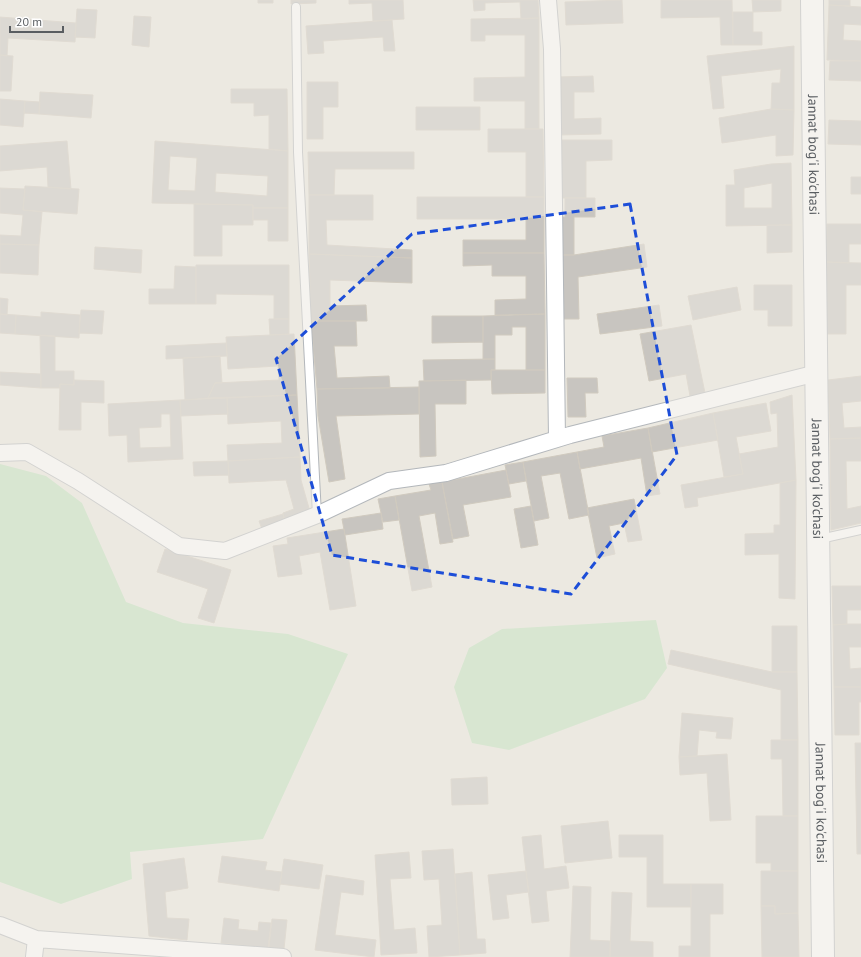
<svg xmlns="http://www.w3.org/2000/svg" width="861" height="957" font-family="'PT Sans',sans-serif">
<rect width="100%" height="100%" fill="#ece9e1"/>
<path fill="#bfe3bd" d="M0,464L46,476L82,503L126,602L183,623L288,634L348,654L263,839L130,852L132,879L61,904L0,882Z
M656,620L667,668L645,699L509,750L472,743L454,687L469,648L502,629Z"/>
<path fill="#c8c5c0" stroke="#d0cabf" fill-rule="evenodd" d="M258,0H273V3H258Z
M291,0H316V3L291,4Z
M349,0H403L404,19L373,21L372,3L349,4Z
M473,0H538L539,18L521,19L520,2L485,3V10L474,11Z
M622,0L623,23L566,25L565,2Z
M661,0H732L733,45H721L720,17L661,18Z
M752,0H781V11L753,12Z
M829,0H850V6L829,5Z
M829,5L861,7V25L844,24L843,40L861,41V61L827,60Z
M77,9L97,10L95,38L75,37Z
M733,12H753V32H762V45H733Z
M134,16L151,17L149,47L132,45Z
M0,17L76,23L75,42L8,38L7,56L0,55Z
M539,18V129H525V101H474V78L525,77V35H485V41H471V19Z
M392,20L395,51H384L383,37L323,41L324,53L308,54L306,26Z
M794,46V110L771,109L772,83H780L781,69L721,76L724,108L713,109L707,56Z
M0,55L13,56L11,91H0Z
M830,61H861V81L829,80Z
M593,76L594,92H574V119L601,118V134L559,135L557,77Z
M307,82H338V107H323V139H307Z
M231,89H287L288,151L269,149V115L254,116V103H231Z
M40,92L93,95L91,118L39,114Z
M0,99L25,101L23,127L0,125Z
M25,101L40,102L39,114L24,113Z
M416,107H480V130H416Z
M771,109L794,110L793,155L776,156V135L722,143L719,118Z
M829,120L861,121V145L828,144Z
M488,129H543L544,197H526V152H488Z
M560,140H612V160L586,161V198H561Z
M67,141L71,189L48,187L47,167L0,171V146Z
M155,141L288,151V208H253V205L152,203ZM170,156L197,158L195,191L168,190ZM216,173L268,176L267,196L215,192Z
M308,152H414V169H335L334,195H309Z
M791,163L792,225L726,226V185H735L734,170L771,164ZM772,183V208H744V188Z
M851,177H861V194H851Z
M25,186L79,189L77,214L23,210Z
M0,188L25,189L23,210L42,212L39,245L0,244V235L21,236L23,215L0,213Z
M309,195H373V220H326L327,245L412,250V258L309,254Z
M417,197H544V253H463V240H526V219H417Z
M565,198H595V217H574V255H561V217H565Z
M194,204L253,205V225H222V256H194Z
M253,208H288V241H268V220H253Z
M827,224H861V244H849V263L826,262Z
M767,225H792V252L767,253Z
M0,244L39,245L38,275L0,273Z
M644,244L647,267L578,277L579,319H561V255H574Z
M95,247L142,250L141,273L94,269Z
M463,253H544L545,314L495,315V300L526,299V276H492V265L463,266Z
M309,254L412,258V283L330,280V306L366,305L367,321H311Z
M826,262L861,263V285H846V334H825Z
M196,265H289V319H274V295L216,294V304H196Z
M175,266L196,267V304H149V289H174Z
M754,285H792V326H768V310H754Z
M737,287L741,310L693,320L688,296Z
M0,298L8,299L7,315L0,314Z
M659,305L662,326L600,334L597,314Z
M81,310L104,311L102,334L79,333Z
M41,312L80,315L79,338L15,334L16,315L41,317Z
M0,314L16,315L15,334L0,333Z
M545,314V370H526V327H512V335H495V359H483V316Z
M432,316H483V342L432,343Z
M269,319H289V334L270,335Z
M311,321H356L357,346H334L337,378L389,376L390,388L317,389Z
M691,325L705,393L690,396L686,374L649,381L640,334Z
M294,334L297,395L208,398L215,383L279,380L278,366L228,369L226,337Z
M40,335L55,336V371H74V385L60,384V388H41Z
M226,343L227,356L166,359V346Z
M220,356L222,383H215L208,398L185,400L183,358Z
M495,359V370H491V380L424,381L423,360Z
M491,370H545V393L492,394Z
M0,372L41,374V388L0,385Z
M861,376V401L842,403L844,428L861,427V438L830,439L828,380Z
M567,378H597L598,393H585L586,417H568Z
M74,380L104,381V403L81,402V430H59L60,384L74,385Z
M466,380V404H435L436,456L420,457L419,381Z
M419,387V414L336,416L345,479L329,482L318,416L317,389Z
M297,395L300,457L228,461L227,445L282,443L281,421L228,424L227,398Z
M792,395L796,480L697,498L698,506L685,508L681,485L743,474L739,454L778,447L777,413L771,414L770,402Z
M227,398L228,414L181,416L180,400Z
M180,400L183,459L128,462L127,435L109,436L108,404ZM161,414H170L171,447L140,448L139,428L161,427Z
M766,403L771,431L736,437L743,474L724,477L713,413Z
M713,413L718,440L652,452L648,428Z
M648,428L660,494L647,496L641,458L580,469L577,452L604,447L602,436Z
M861,438V461H846L847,509L861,506V523L831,530L830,439Z
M577,452L589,515L569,519L560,473L541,476L549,518L534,521L523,462Z
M300,457L301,480L311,515L285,522L283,513L294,509L286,480L229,483L228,461Z
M228,461L229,475L194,476L193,462Z
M523,462L526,481L509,484L505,465Z
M506,470L511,497L463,505L469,536L453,539L442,482Z
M796,480L795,599L779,598V554L745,555V534L774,533V525H780V483Z
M442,482L453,542L440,544L435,513L419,516L432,587L412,591L395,496L431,490L429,484Z
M395,496L399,520L383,522L378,499Z
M634,499L642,540L628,542L624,523L609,526L615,554L597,558L587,508Z
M531,506L538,545L521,548L514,509Z
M381,513L383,529L345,535L342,519Z
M283,514L285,522L262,529L259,521Z
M344,529L356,606L330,610L320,552L299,556L302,574L278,577L273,546L288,544L287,538Z
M165,549L231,570L214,623L198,618L208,589L157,572Z
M832,586H861V610H847V624L833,625Z
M847,624H861V647H849L850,669L861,668V687H834L833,625Z
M772,626H797V672H772Z
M671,650L772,672H797L798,740H781V690L668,664Z
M834,687H861V702H859V735H835Z
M682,713L733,718L731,739L716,738L717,732L699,730L697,756L679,757Z
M771,740H798V816H783L782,759H771Z
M855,743H861V854H857Z
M727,754L731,820L710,821L707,773L680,775L679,757Z
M487,777L488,804L452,805L451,779Z
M756,816H798V871H771V863H756Z
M608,821L612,858L565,863L561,826Z
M541,835L544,869L566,866L569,888L546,891L549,921L532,923L522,837Z
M619,835H663V884H691V907H647V857H619Z
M453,849L460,955L429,957L427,926L442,925L439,879L424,880L422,851Z
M409,852L411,878L390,879L394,930L415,928L417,953L381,955L375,855Z
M222,856L267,862L265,870L282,872L279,891L218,882Z
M184,858L188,888L165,892L167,918L189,919L187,940L149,936L143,864Z
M284,859L323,865L319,889L280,884Z
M526,871L529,892L506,895L509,918L493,920L488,875Z
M761,871H798V913L775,914V906H761Z
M472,872L477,939H485L486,953L460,955L455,874Z
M326,875L364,881L363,895L341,892L335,935L376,940L374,957L315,950Z
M691,884H723V914H710V957H679V946H691Z
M573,886L591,887L590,940L610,941V957H570Z
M612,892L632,893L630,941L653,942V957H610Z
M761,906H775V914L798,913L799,957H762Z
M224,918L239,920L238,929L258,931L259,922L271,923L268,948L221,943Z
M272,919L287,920L284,949L269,947Z"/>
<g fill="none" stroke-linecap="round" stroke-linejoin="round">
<defs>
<path id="lane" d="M296,7L298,152L317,515
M820,539L861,530"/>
<path id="street" d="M548,0L552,49L557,439
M0,453L27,452L78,481L179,546L225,551L317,515L389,481L446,473L570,435L817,373
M0,925L36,939L283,957
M34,957L36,939"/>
<g id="secondary">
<path id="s1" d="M812,0L823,957"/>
</g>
</defs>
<use href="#lane" stroke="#b3b7bb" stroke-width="10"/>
<use href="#street" stroke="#b3b7bb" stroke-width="18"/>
<use href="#secondary" stroke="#b2b6bb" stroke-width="24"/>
<use href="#lane" stroke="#fff" stroke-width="8"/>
<use href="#street" stroke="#fff" stroke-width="16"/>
<use href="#secondary" stroke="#fff" stroke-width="22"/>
</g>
<path d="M0 0H861V957H0ZM630,204L677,455L571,594L332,555L276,359L412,234Z" fill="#ece9e1" fill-opacity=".55" fill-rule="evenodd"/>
<path fill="none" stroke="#1d4ed8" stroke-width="3" stroke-dasharray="8 5" stroke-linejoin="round" d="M630,204L677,455L571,594L332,555L276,359L412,234Z"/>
<g text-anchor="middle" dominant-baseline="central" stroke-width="3" stroke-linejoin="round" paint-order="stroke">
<g font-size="14" fill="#595d61" stroke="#fff">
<text stroke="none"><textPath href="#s1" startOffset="155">Jannat bog'i ko'chasi</textPath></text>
<text stroke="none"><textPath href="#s1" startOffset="479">Jannat bog'i ko'chasi</textPath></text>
<text stroke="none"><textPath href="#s1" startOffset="803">Jannat bog'i ko'chasi</textPath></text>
</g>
</g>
<path d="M10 26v6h53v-6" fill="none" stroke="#595d61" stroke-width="2"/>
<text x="16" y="26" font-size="12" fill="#595d61" stroke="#ffffff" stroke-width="3" paint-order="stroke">20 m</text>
</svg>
